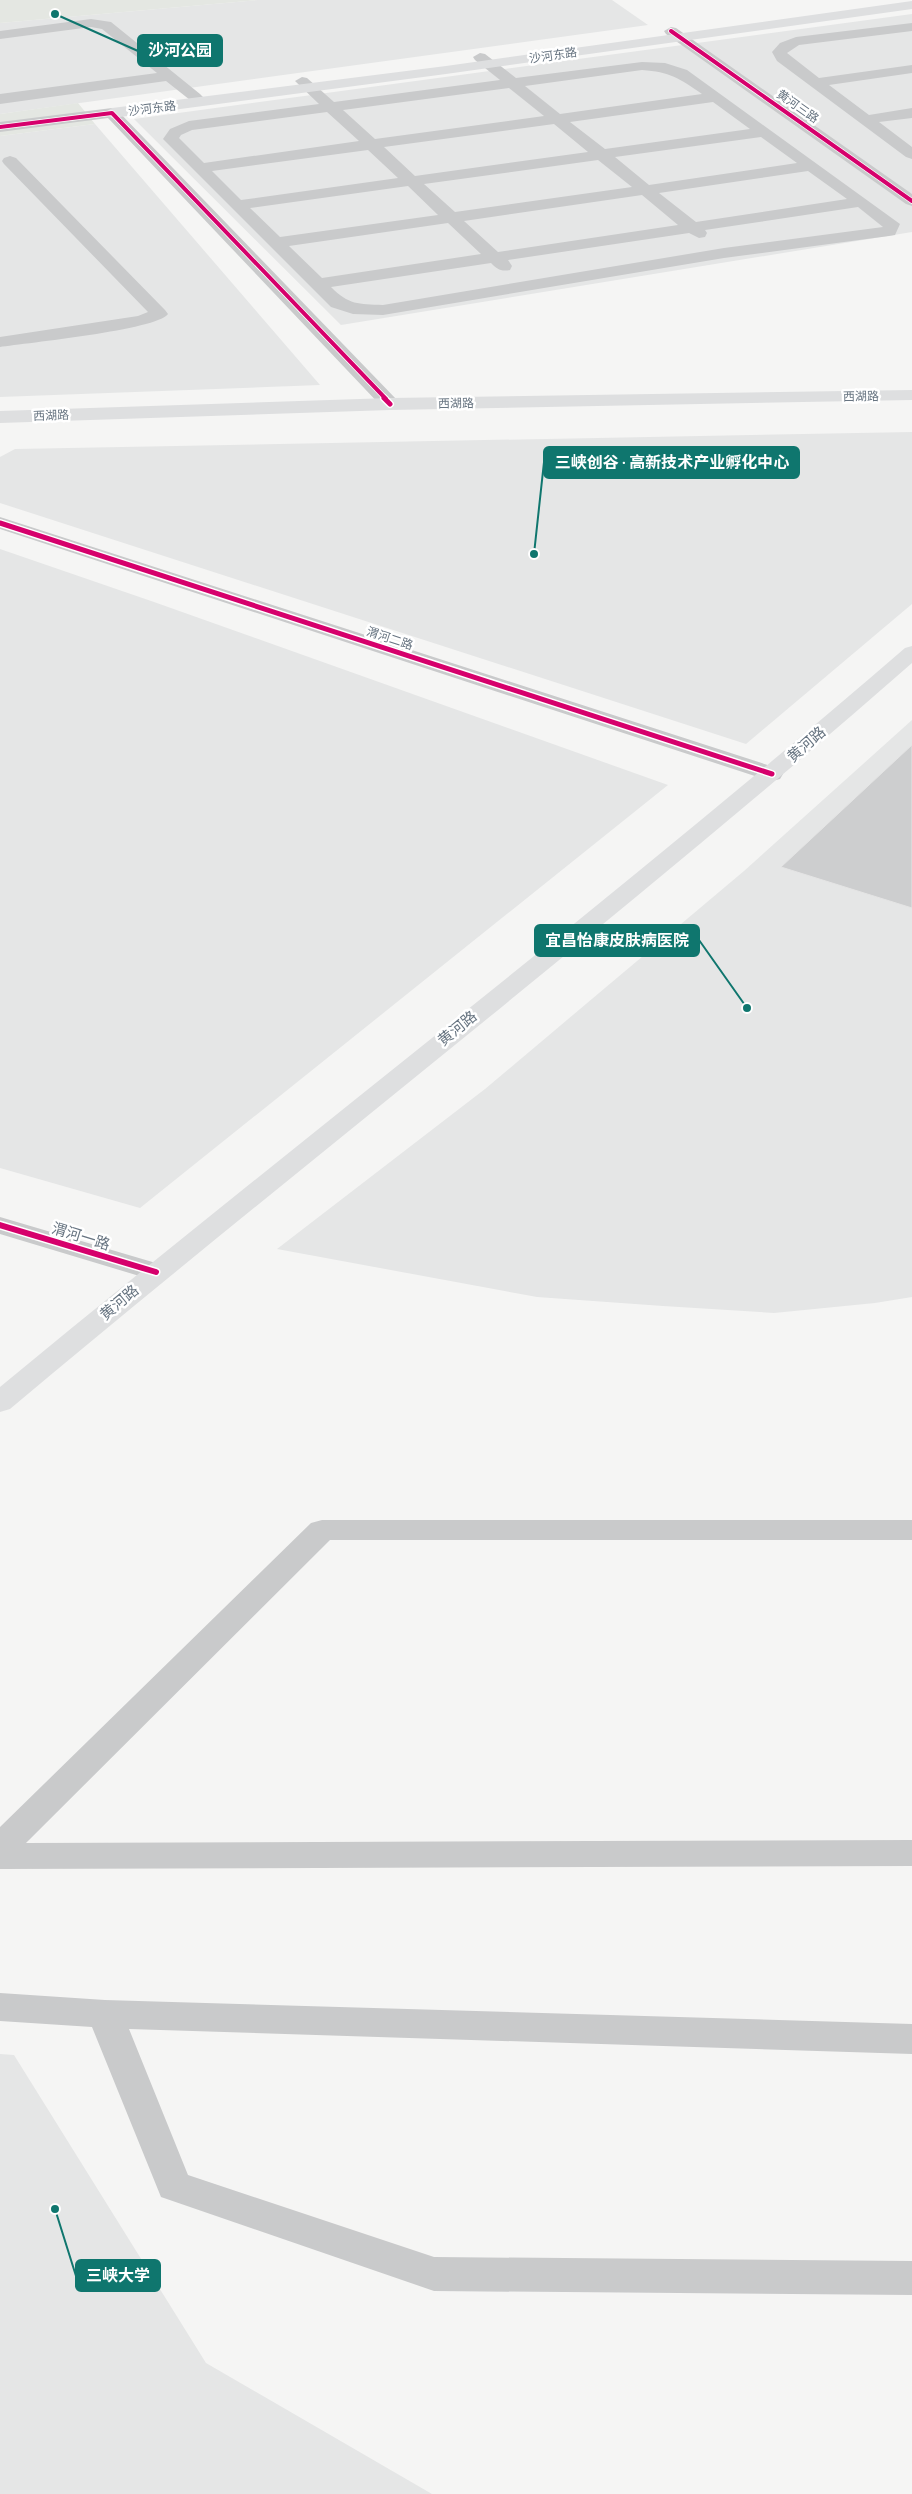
<svg xmlns="http://www.w3.org/2000/svg" width="912" height="2494" font-family="Manrope,'Noto Sans SC',sans-serif">
<rect width="100%" height="100%" fill="#f5f5f4"/>
<path fill="#e5e6e6" d="M258,0H612L648,25L0,114V23Z
M912,14V232L341,325L134,119Z
M95,124L320,385L0,397V136Z
M912,432V604L746,744L0,503V457L15,449Z
M0,549L154,602L668,785L140,1208L0,1168Z
M912,720V1297L875,1303L774,1313L663,1306L537,1297L277,1249L485,1089L744,871Z
M0,2054L14,2055L206,2363L432,2494H0Z"/>
<path fill="#e4e7e2" d="M0,0H258L0,23Z
M78,103L95,124L0,136V114Z"/>
<path fill="#cdcecf" stroke="#e4e4e4" d="M912,745V908L781,867Z"/>
<g fill="none" stroke-linecap="round" stroke-linejoin="round">
<path fill="#c9cacb" fill-rule="evenodd" d="M91,19L111,22L200,94L203,97L200,100H190L166,81L0,104V94L157,73L102,29L91,27L0,39V31Z
M912,23V31L799,45L787,53L819,78L912,65V73L829,85L869,115L912,108V118L879,122L912,147V159L906,157L777,61L772,52L780,43L796,37Z
M671,27L676,28L912,194V206L906,204L666,34L664,31Z
M480,53L485,54L516,78L642,62L665,63L687,70L900,224L895,235L889,236L724,258L383,315L353,314L331,307L163,139L170,129L189,121L319,104L295,81L302,77L307,78L334,102L500,80L475,60L473,57ZM642,70C670,72 679,78 702,94L560,114L525,86ZM509,88L544,116L375,139L343,110ZM713,102L750,129L605,149L570,122ZM327,112L359,141L204,163L179,138L181,135L192,130ZM554,124L588,152L415,176L384,147ZM761,137L797,163L649,185L615,157ZM368,150L398,178L241,200L212,171ZM598,160L632,187L455,212L424,184ZM808,171L847,199L696,222L659,193ZM408,186L438,215L280,237L250,208ZM642,195L678,225L498,252L464,221ZM858,207L883,227L724,248L383,305C358,304 349,305 331,287L491,263C497,269 501,272 510,270L512,266L508,260L689,233L699,238L705,237L707,233L705,230ZM448,223L481,254L322,278L289,246Z
M112,108L117,110L397,400L399,404L397,408H383L108,118L0,132V122Z
M10,156L16,158L165,310L168,314C157,330 26,343 0,347V337L138,316L148,312L4,164L2,161L4,158Z
M0,517L780,769L783,774L780,779L772,781L764,779L0,529Z
M0,1217L166,1266L170,1272L166,1278L156,1281L0,1234Z
M322,1520H912V1540H330L26,1843L912,1840V1866L0,1869V1827L311,1523Z
M0,1993L105,2000L912,2024V2054L129,2029L188,2175L434,2257L912,2261V2295L434,2291L161,2197L92,2027L0,2021Z"/>
<path fill="#dedfe0" fill-rule="evenodd" d="M912,1V9L446,74L112,118L104,113L112,108L446,66Z
M912,390V400L390,410L0,423V411L390,398Z
M912,646V663C619,920 309,1158 10,1409L0,1412V1387C300,1139 610,903 905,648Z"/>
<defs>
<path id="cycleway-far2" d="M671,31L912,201
M0,127L112,113L386,399"/>
<path id="cycleway-far1" d="M384,398L390,404
M0,523L772,774"/>
<path id="cycleway" d="M0,1225L156,1272"/>
</defs>
<use href="#cycleway-far2" stroke="#fff" stroke-width="5.5"/>
<use href="#cycleway-far1" stroke="#fff" stroke-width="8"/>
<use href="#cycleway" stroke="#fff" stroke-width="9"/>
<use href="#cycleway-far2" stroke="#d6006c" stroke-width="4"/>
<use href="#cycleway-far1" stroke="#d6006c" stroke-width="5"/>
<use href="#cycleway" stroke="#d6006c" stroke-width="6"/>
</g>
<g text-anchor="middle" dominant-baseline="central" stroke-width="5" stroke-linejoin="round" paint-order="stroke">
<g font-size="12" fill="#677481" stroke="#fff">
<text transform="translate(553 55) rotate(-8)">沙河东路</text>
<text transform="translate(798 106) rotate(35)">黄河三路</text>
<text transform="translate(152 108) rotate(-7)">沙河东路</text>
<text transform="translate(861 396) rotate(-1)">西湖路</text>
<text transform="translate(456 403) rotate(-1)">西湖路</text>
<text transform="translate(51 415) rotate(-2)">西湖路</text>
<text transform="translate(390 638) rotate(18)">渭河二路</text>
</g>
<g font-size="15" fill="#677481" stroke="#fff">
<text transform="translate(806 744) rotate(-41)">黄河路</text>
<text transform="translate(457 1028) rotate(-39)">黄河路</text>
<text transform="translate(81 1236) rotate(17)">渭河一路</text>
<text transform="translate(119 1302) rotate(-40)">黄河路</text>
</g>
</g>
<path fill="none" stroke="#0f766e" stroke-width="2" d="M55 14L138 51M534 554L544 462M747 1008L699 940M55 2209L76 2276"/>
<g fill="#0f766e" stroke="#fff" stroke-width="2">
<circle cx="55" cy="14" r="5"/>
<circle cx="534" cy="554" r="5"/>
<circle cx="747" cy="1008" r="5"/>
<circle cx="55" cy="2209" r="5"/>
</g>
<g fill="#0f766e" stroke="#0f766e" stroke-width="2">
<rect x="138" y="35" width="84" height="31" rx="5"/>
<rect x="544" y="447" width="255" height="31" rx="5"/>
<rect x="535" y="925" width="164" height="31" rx="5"/>
<rect x="76" y="2260" width="84" height="31" rx="5"/>
</g>
<g font-size="16" text-anchor="middle" font-weight="bold" fill="#fff">
<text x="180" y="56">沙河公园</text>
<text x="672" y="468">三峡创谷 · 高新技术产业孵化中心</text>
<text x="617" y="946">宜昌怡康皮肤病医院</text>
<text x="118" y="2281">三峡大学</text>
</g>
</svg>
